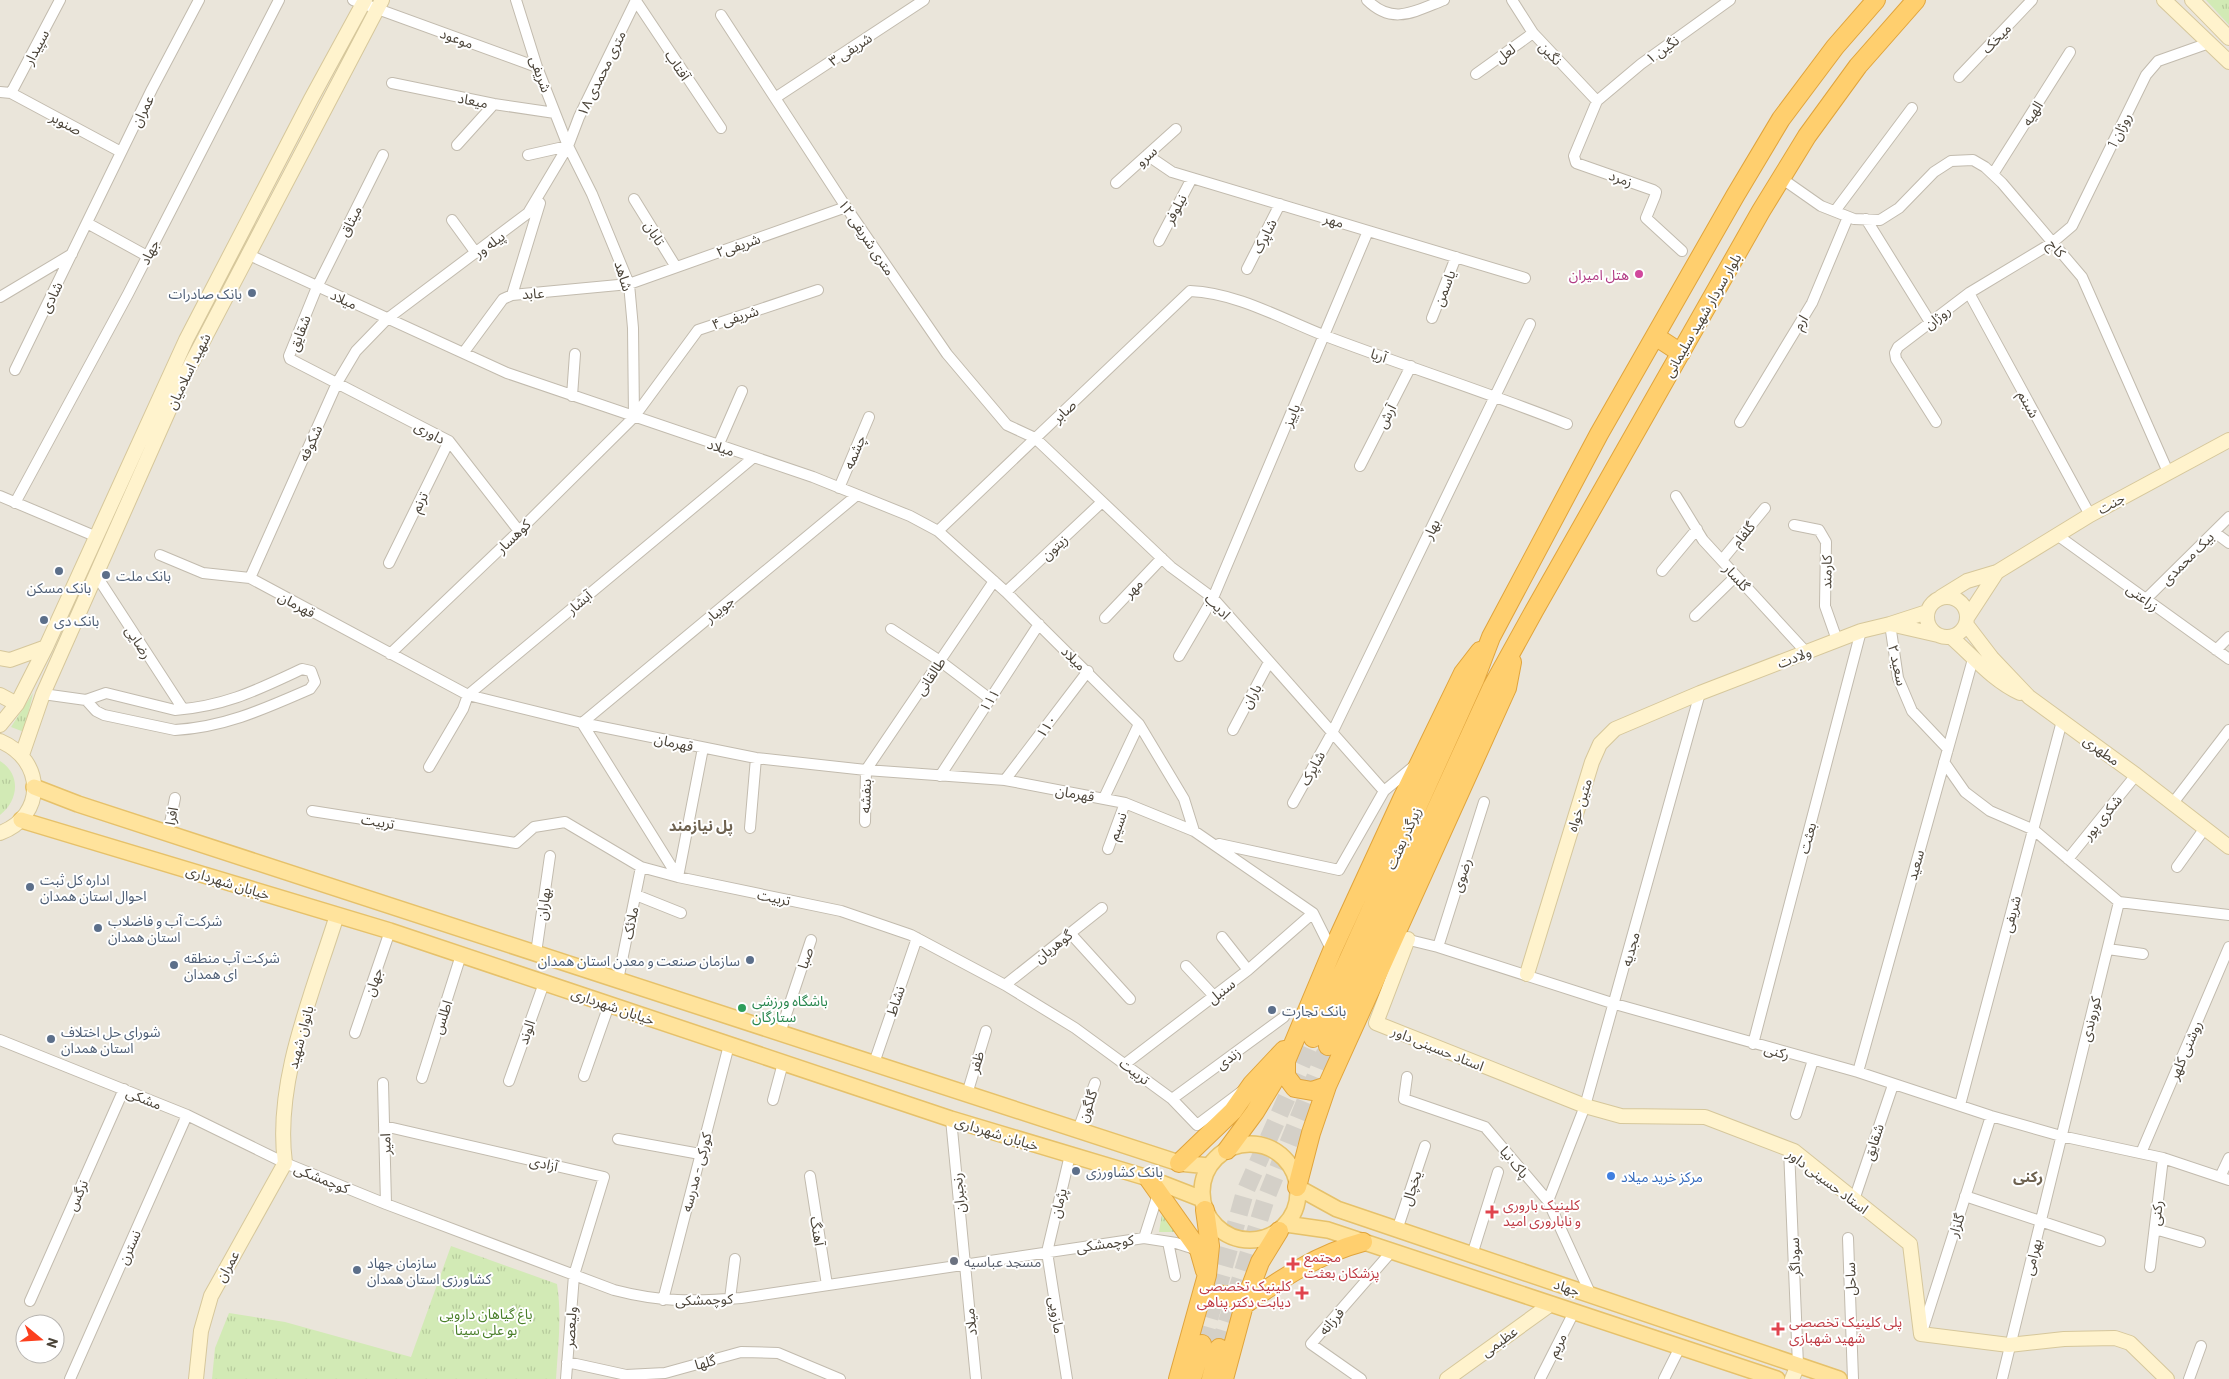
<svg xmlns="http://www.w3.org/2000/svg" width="2229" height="1379" font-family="Barlow,'Noto Sans Arabic',sans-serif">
<defs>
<pattern id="grass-tufts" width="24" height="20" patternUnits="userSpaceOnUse" patternTransform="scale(1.25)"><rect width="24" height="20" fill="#d2eab5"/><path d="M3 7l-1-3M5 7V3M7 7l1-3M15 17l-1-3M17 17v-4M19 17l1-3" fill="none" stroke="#b6ca9c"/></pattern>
</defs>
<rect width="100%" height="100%" fill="#f6f3ec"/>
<path fill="#eae5da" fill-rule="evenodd" d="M0,0H2229V1379H0ZM25,1324H55V1354H25Z"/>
<path fill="url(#grass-tufts)" d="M2206,0H2229V25Z
M33,693L24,732L11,727Z
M0,761C22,775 18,801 0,815Z
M1163,1208L1177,1232H1159Z
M451,1246L557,1284C562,1316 558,1347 556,1379H212L215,1348L229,1313L285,1322L411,1357Z"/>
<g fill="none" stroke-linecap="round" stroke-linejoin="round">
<path stroke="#d4d0c8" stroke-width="18" stroke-dasharray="18 9" stroke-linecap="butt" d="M1202,1344L1245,1192L1313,1038
M1219,1348L1266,1198L1328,1046"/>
<defs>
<path id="street" d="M353,0L537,67
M516,0L537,67L568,146L592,194L629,284L633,328L634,417
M1367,0C1393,26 1415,11 1444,0
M1512,0L1533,33L1597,101
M636,1L721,128
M721,15L846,207L947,354L1007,425L1035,438L1171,567L1213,598L1384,791
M1476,74L1533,33
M1959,77L2032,0
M392,83L494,104L555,113
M0,92L11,93L121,152
M11,93L60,0
M775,98L924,0
M457,145L494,104
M383,155L317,287L289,356L290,359L449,441L519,531
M528,155L568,146
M1147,155L1172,172L1525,278
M1993,174L2070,52
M1781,178L1821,206L1854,219L1880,220L1899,208L1934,172L1951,161L1973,160L1985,167L2002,183L2082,277L2168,472
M1116,183L1176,129
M634,199L676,267
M1835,211L1912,108
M1866,219L1930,322
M452,220L476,253
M87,223L147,256
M1159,241L1192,178
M1682,251L1646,218L1655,196L1656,192L1653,190L1576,163L1574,156L1597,101L1641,64L1730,0
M247,254L507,373L813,477L910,516L938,531L1006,592L1139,724L1184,799L1194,831
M1247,269L1280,204
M1969,293L2090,515
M512,295L540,203
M0,297L72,254
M1432,318L1456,257
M464,352L503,299L512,295L629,284L846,207
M15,370L152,89L199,0
M572,396L575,354
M1740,422L1812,303L1848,217
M1936,422L1896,359L1895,353L1898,347L1969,293L2052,243L2072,226L2146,75L2158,61L2209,43
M718,446L742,391
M1360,466L1411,366
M839,488L869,417
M0,496L97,537
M1676,496L1703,540L1806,652
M15,503L128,294L279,0
M1794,525L1819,530L1826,542L1825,606L1837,640
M938,531L1190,291C1237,293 1280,318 1323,335C1404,366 1487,392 1567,424
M2214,532L2229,543
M2057,535L2229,659
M160,555L203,573L250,578L468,695L582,723L756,758L866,770L1005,780L1125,803L1194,831L1313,913L1332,951
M1722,560L1765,508
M389,563L449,441
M1662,571L1697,529
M96,575L183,709
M250,578L337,383L356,351L387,319L528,213L568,146L579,117L636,0
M1006,592L1102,502
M2146,599L2229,517
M1695,616L1736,576
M1105,618L1162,558
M1890,624L1898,678L1912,711L1948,749
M891,629L940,661L990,699
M2216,650L2229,637
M390,654L519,531L634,417L698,330L818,290
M1179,656L1213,598L1368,231
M302,669L311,671L315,682L310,689C264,709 225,727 175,730L104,715L96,711L86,700L106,693L175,710C226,706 257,690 302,669Z
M43,694L86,700
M1233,730L1269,662
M1944,762L1965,792L1990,811L2034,830L2119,902L2229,915
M429,767L463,709L468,695L754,457
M940,776L1039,624
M1005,780L1088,671
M1104,798L1139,724
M1293,803L1332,733L1530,324
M2173,803L2229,730
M312,811L516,843L534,827L565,822L641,867L678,877L841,911L911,935L1005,985L1075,1028L1172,1099L1197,1125L1241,1092
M865,822L866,770L994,581
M750,828L756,758
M168,833L175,798
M1219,844L1339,870L1384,791L1414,766
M1108,849L1125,803
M2068,859L2136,775
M2177,867L2205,828
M678,877L582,723L857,495
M678,877L703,748
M636,895L681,913
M1070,933L1130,999
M1222,937L1248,970
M1401,938L1438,947L1615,1004L1858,1072L1991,1116L2061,1136L2163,1158L2229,1180
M1438,947L1484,802
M2108,949L2143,954
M536,953L550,856
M1186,966L1214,996
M618,980L641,867
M1005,985L1102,908
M355,1033L390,931
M780,1033L811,940
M0,1040L187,1115L285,1163L386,1204L614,1290C660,1302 694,1302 741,1298L1144,1238L1176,1243L1198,1250
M1753,1044L1861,631
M874,1063L917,938
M1125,1064L1248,970L1313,913
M1858,1072L1973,659
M584,1076L609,1005
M1407,1077L1404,1099L1485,1127L1548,1201L1591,1295
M422,1078L461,955
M509,1081L544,983
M383,1083L386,1204
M967,1094L986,1031
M1172,1099L1284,1017
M773,1100L783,1063
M1960,1105L2062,721
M1796,1114L1813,1060
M951,1119L976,1379
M384,1126L604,1177L574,1275L566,1379
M1078,1130L1095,1083
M618,1139L700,1154
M1789,1149L1798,1365
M2141,1153L2229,947
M810,1176L827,1285
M2220,1177L2229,1158
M1965,1196L2100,1241
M1854,1200L1893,1085
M1548,1201L1585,1106L1700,693
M2155,1229L2200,1242
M1397,1230L1425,1146
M1144,1238L1159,1191
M1848,1238L1853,1379
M1168,1242L1175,1276
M1472,1255L1498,1172
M2150,1267L2163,1158
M730,1299L735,1259
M663,1300L729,1045
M30,1301L124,1089
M1922,1332L1991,1116
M567,1362L626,1375L665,1373L741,1352L778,1353L840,1379
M70,1379L187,1115
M1067,1379L1047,1252L1070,1155
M1361,1379L1311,1344L1392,1251
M1540,1379L1574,1312
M1664,1379L1680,1347
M2002,1379L2119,902
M2189,1379L2201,1346"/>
<path id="secondary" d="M2164,0L2229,62
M2192,0L2229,38
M1927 617a20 20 0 1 1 40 0a20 20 0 1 1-40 0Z
M1941,597L1967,581L1997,572L2090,515L2229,440
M1927,612L1890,624L1938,635
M1967,618L1997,572
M1966,624L1992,658L2029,697L2136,775L2229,847
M1951,637C1974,657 1992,680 2020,693
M0,658L10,660L46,647
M0,695L17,704
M0,725L17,704L46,647L186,340L311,99L365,0
M0,741C45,760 46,816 0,833
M22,755L43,694L181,383L382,0
M1408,939L1376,1023L1585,1106L1621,1116L1705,1117L1794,1151L1910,1244L1921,1334L2009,1345L2064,1339L2115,1338L2130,1343L2167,1379
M1527,974L1592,762L1600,744L1615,729L1700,693L1861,631L1890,624
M196,1379L201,1331L211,1296L285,1163C274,1082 313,992 337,915
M1447,1379L1551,1304
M1792,1379L1798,1365"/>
<path id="primary" d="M34,787L78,804L1179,1163L1209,1166
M21,820L390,931L951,1119L1148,1178L1202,1199
M1202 1192a48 48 0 1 1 96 0a48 48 0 1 1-96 0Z
M1297,1187L1337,1209L1839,1379
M1286,1224L1328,1230L1777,1379"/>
<path id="highway" d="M1655,336L1681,353
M1313,1038L1475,679L1491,637L1599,434L1735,196L1781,119L1835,47L1876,0
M1328,1046L1492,687L1534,611L1761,211L1807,136L1858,66L1916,0
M1286,1061V1076L1295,1088L1312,1091L1327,1086
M1227,1150L1255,1112L1286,1061L1332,951L1402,799L1463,673L1480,651
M1179,1163L1233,1111L1252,1084L1284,1050
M1148,1178L1199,1250L1205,1271
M1297,1187L1311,1133L1327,1086L1507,688L1512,662
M1202,1298C1218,1293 1235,1291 1243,1309
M1244,1305C1282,1278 1318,1254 1363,1242
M1178,1379L1207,1275L1210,1246L1205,1210
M1192,1379L1202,1344
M1211,1379L1219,1348
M1224,1379L1244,1305L1260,1262L1279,1231"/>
</defs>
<use href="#street" stroke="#c2bbae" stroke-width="12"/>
<use href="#secondary" stroke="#d6c79b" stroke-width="16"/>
<use href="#primary" stroke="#e6c16a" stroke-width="18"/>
<use href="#highway" stroke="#e0a43c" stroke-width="20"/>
<use href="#street" stroke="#fff" stroke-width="10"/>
<use href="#secondary" stroke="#fff3cd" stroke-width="14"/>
<use href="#primary" stroke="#ffe39c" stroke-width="15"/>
<use href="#highway" stroke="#ffcf6e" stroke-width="18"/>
</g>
<circle fill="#d1479c" stroke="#fff" stroke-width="2" cx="1639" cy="274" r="5"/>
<g fill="#5c6f8a" stroke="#fff" stroke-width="2">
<circle cx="252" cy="293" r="5"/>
<circle cx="59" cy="571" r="5"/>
<circle cx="106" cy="575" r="5"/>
<circle cx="44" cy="620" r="5"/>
<circle cx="30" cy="887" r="5"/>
<circle cx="98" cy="928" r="5"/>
<circle cx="750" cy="960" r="5"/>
<circle cx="174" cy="965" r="5"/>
<circle cx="1272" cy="1010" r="5"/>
<circle cx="51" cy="1039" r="5"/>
<circle cx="1076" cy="1171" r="5"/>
<circle cx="357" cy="1270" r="5"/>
</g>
<circle fill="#2e9e5b" stroke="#fff" stroke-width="2" cx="742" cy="1008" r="5"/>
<circle fill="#3f7fe0" stroke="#fff" stroke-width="2" cx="1611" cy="1176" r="5"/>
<g fill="#e0444e" stroke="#fff" stroke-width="2">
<path d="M1489.5 1204.5h5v5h5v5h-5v5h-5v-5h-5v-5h5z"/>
<path d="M1290.5 1256.5h5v5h5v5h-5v5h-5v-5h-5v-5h5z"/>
<path d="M1299.5 1285.5h5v5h5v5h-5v5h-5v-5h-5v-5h5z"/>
<path d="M1775.5 1321.5h5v5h5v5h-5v5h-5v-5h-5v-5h5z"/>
</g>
<circle fill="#6b7280" stroke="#fff" stroke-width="2" cx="954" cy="1261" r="5"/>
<g text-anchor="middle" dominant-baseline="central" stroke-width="4" stroke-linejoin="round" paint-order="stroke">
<g font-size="14" fill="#4b4439" stroke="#fff">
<text transform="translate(457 38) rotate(20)">موعود</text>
<text transform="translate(1996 38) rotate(-46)">میخک</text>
<text transform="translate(36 47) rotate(-62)">سپیدار</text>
<text transform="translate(850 49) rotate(-33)">شریفی ۳</text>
<text transform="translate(1662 49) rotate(-36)">نگین ۱</text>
<text transform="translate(1505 53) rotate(-36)">لعل</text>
<text transform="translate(1551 53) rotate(47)">نگین</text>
<text transform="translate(678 65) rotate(56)">آفتاب</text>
<text transform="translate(601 73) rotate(-64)">۱۸ متری محمدی</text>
<text transform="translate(541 74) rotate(70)">شریفی</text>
<text transform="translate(473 100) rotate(11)">میعاد</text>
<text transform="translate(142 111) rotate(-64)">عمران</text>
<text transform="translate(2032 113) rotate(-58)">الهیه</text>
<text transform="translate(66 123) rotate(28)">صنوبر</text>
<text transform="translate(2119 130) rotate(-64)">روژان 1</text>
<text transform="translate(1146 156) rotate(-42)">سرو</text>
<text transform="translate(1621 178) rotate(19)">زمرد</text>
<text transform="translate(1175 209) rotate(-62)">نیلوفر</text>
<text transform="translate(1334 220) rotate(17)">مهر</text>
<text transform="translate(350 221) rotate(-63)">میثاق</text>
<text transform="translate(655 233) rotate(58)">تابان</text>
<text transform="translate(1264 236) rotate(-63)">شاپرک</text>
<text transform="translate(867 237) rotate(56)">۱۲ متری شریفی</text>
<text transform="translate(489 244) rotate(-36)">پیله ور</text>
<text transform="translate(738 245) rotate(-19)">شریفی۲</text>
<text transform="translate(2057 248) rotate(49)">کاج</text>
<text transform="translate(149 252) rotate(-63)">جهاد</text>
<text transform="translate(624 276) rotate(73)">شاهد</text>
<text transform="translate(1444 288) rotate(-69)">یاسمن</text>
<text transform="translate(533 293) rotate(-3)">عابد</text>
<text transform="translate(51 297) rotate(-64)">شادی</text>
<text transform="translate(344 299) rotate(25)">میلاد</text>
<text transform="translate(1702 315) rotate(-60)">بلوار سردار شهید سلیمانی</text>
<text transform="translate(735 317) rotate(-18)">شریفی ۴</text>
<text transform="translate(1937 317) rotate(-38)">روژان</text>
<text transform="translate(1800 322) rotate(-59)">ارم</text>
<text transform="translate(299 333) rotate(-69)">شقایق</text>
<text transform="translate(1379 355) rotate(19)">آریا</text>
<text transform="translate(188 371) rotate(-64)">شهید اسلامیان</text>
<text transform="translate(2029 404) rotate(61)">شبنم</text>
<text transform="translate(1064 411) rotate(-43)">صابر</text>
<text transform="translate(1291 415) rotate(-67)">پاییز</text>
<text transform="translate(1386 416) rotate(-63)">آرش</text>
<text transform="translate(430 432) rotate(28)">داوری</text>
<text transform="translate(310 443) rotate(-66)">شکوفه</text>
<text transform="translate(721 447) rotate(18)">میلاد</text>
<text transform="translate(854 452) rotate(-67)">چشمه</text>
<text transform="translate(419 502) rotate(-64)">ترنم</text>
<text transform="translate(2111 503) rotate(-29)">جنت</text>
<text transform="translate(1431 529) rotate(-64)">بهار</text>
<text transform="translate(1743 534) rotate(-51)">گلفام</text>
<text transform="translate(513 536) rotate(-44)">کوهسار</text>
<text transform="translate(1054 547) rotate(-43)">زیتون</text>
<text transform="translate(2187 558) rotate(-45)">بیک محمدی</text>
<text transform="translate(1826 572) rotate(-89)">کارمند</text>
<text transform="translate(1737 577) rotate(48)">گلسار</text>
<text transform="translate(1133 588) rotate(-46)">مهر</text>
<text transform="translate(2143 597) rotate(36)">زراعتی</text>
<text transform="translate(579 602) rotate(-40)">آبشار</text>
<text transform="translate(297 604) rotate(28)">قهرمان</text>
<text transform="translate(1218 606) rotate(45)">ادیب</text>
<text transform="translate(719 609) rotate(-40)">جویبار</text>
<text transform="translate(139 642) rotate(57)">رضایی</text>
<text transform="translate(1794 657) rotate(-21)">ولادت</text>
<text transform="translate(1074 658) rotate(44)">میلاد</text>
<text transform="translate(1898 665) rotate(77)">سعید ۲</text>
<text transform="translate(930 676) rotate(-56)">طالقانی</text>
<text transform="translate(1251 696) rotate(-61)">باران</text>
<text transform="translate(989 700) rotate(-57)">۱۱۱</text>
<text transform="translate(1046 726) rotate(-53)">۱۱۰</text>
<text transform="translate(674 742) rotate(12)">قهرمان</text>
<text transform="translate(2102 750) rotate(36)">مطهری</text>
<text transform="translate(1312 768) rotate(-61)">شاپرک</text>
<text transform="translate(1075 793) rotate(10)">قهرمان</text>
<text transform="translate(865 796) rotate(-88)">بنفشه</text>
<text transform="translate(1579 805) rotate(-73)">متین خواه</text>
<text transform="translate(171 816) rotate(-79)">افرا</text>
<text transform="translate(2102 817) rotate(-51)">شکری پور</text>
<text transform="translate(378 821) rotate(9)">تربیت</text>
<text transform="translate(1117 826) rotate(-70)">نسیم</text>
<text transform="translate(1403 838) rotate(-66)">زیرگذر بعثت</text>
<text transform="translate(1807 838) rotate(-75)">بعثت</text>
<text transform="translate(1915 865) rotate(-75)">سعید</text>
<text transform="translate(1461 875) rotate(-72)">رضوی</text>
<text transform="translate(228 882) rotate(17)">خیابان شهرداری</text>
<text transform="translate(774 897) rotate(12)">تربیت</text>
<text transform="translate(543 904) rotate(-82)">بهاران</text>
<text transform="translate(2011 914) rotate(-75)">شریفی</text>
<text transform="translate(630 923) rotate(-79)">ملائک</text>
<text transform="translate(1053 946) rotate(-38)">گوهریان</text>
<text transform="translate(1630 949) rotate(-75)">مجدیه</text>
<text transform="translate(805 958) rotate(-71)">صبا</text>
<text transform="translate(373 982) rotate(-71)">جهان</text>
<text transform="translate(1221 991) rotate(-38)">سنبل</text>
<text transform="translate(895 1001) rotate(-71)">نشاط</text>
<text transform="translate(613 1006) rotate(19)">خیابان شهرداری</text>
<text transform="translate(442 1017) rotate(-72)">اطلس</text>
<text transform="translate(2090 1019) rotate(-76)">کوروندی</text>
<text transform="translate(526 1032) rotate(-71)">الوند</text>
<text transform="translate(300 1037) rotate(-75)">بانوان شهید</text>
<text transform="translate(1438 1048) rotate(22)">استاد حسینی داور</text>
<text transform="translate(2185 1050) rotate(-67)">روشنی کلهر</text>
<text transform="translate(1777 1051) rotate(15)">رکنی</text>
<text transform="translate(1228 1058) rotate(-36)">زندی</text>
<text transform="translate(976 1062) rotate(-74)">ظفر</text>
<text transform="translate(1135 1071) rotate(37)">تربیت</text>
<text transform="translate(144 1098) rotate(22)">مشکی</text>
<text transform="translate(1087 1106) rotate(-71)">گلگون</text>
<text transform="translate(997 1133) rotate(17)">خیابان شهرداری</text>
<text transform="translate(1873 1142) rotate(-72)">شقایق</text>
<text transform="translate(385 1144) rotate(-91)">امیر</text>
<text transform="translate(1515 1162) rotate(50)">پاک نیا</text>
<text transform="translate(544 1163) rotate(13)">آزادی</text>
<text transform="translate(696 1172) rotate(-75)">کورکی - مدرسه</text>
<text transform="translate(322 1178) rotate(22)">کوچمشکی</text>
<text transform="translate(1828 1181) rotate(37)">استاد حسینی داور</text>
<text transform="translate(1411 1188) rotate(-72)">یخچال</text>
<text transform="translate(958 1193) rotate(-95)">رنجبران</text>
<text transform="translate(77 1195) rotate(-66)">نرگس</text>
<text transform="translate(1058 1203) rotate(-76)">پژمان</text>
<text transform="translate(2156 1213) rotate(-84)">رکنی</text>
<text transform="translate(1956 1225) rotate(-72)">گلزار</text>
<text transform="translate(818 1231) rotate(81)">آهنگ</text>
<text transform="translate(1105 1243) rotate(-8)">کوچمشکی</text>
<text transform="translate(129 1247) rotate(-66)">نسترن</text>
<text transform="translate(1794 1257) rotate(-92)">سوداگر</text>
<text transform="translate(2032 1257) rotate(-76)">بهرامی</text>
<text transform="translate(227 1266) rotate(-61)">عمران</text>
<text transform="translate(1850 1279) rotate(-92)">ساحل</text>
<text transform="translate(1567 1287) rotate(19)">جهاد</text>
<text transform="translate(704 1299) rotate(-2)">کوچمشکی</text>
<text transform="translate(1057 1315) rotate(81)">مازویی</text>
<text transform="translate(1331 1321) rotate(-49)">فرزانه</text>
<text transform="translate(970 1322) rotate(-96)">میلاد</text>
<text transform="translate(570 1327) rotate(-86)">ولیعصر</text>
<text transform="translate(1499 1341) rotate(-36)">عظیمی</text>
<text transform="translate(1557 1345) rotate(-64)">مریم</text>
<text transform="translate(705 1362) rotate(-15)">گلها</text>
</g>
<g font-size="14" fill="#b23c85" stroke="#fff" text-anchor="end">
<text x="1629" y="274">هتل امیران</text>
</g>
<g font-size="14" fill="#4e5e75" stroke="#fff" text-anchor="start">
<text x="242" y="293" text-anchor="end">بانک صادرات</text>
<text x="116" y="575">بانک ملت</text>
<text x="59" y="587" text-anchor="middle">بانک مسکن</text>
<text x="54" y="620">بانک دی</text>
<text x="40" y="879">اداره کل ثبت<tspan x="40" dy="16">احوال استان همدان</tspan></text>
<text x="108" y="920">شرکت آب و فاضلاب<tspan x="108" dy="16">استان همدان</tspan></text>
<text x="184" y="957">شرکت آب منطقه<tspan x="184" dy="16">ای همدان</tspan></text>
<text x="740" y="960" text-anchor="end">سازمان صنعت و معدن استان همدان</text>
<text x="1282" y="1010">بانک تجارت</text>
<text x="61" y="1031">شوراى حل اختلاف<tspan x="61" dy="16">استان همدان</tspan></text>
<text x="1086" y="1171">بانک کشاورزی</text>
<text x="367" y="1262">سازمان جهاد<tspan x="367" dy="16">کشاورزی استان همدان</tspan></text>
</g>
<g font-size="14" fill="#27864d" stroke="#fff" text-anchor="start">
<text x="752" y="1000">باشگاه ورزشی<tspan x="752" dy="16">ستارگان</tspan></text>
</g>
<g font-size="14" fill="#366cbe" stroke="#fff" text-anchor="start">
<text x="1621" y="1176">مرکز خرید میلاد</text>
</g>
<g font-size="14" fill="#be3a42" stroke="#fff" text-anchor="start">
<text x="1503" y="1204">کلینیک باروری<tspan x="1503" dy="16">و ناباروری امید</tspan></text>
<text x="1304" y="1256">مجتمع<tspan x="1304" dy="16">پزشکان بعثت</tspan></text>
<text x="1291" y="1285" text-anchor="end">کلینیک تخصصی<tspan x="1291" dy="16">دیابت دکتر پناهی</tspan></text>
<text x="1789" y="1321">پلی کلینیک تخصصی<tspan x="1789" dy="16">شهید شهبازی</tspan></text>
</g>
<g font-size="14" fill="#5b616d" stroke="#fff" text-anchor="start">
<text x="964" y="1261">مسجد عباسیه</text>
</g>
<g font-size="14" fill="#4a7f2a" stroke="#fff">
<text x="486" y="1313">باغ گیاهان دارویی<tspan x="486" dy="16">بو علی سینا</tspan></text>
</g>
<g font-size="15" font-weight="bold" fill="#6e6250" stroke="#fff">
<text x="701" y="825">پل نیازمند</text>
<text x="2028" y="1176">رکنی</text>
</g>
</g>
<g transform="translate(40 1339) rotate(108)"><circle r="24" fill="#ffffff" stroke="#b7b4b0"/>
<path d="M0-4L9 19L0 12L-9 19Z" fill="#fc3f1d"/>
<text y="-8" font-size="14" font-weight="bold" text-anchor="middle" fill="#4b4439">N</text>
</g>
</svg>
